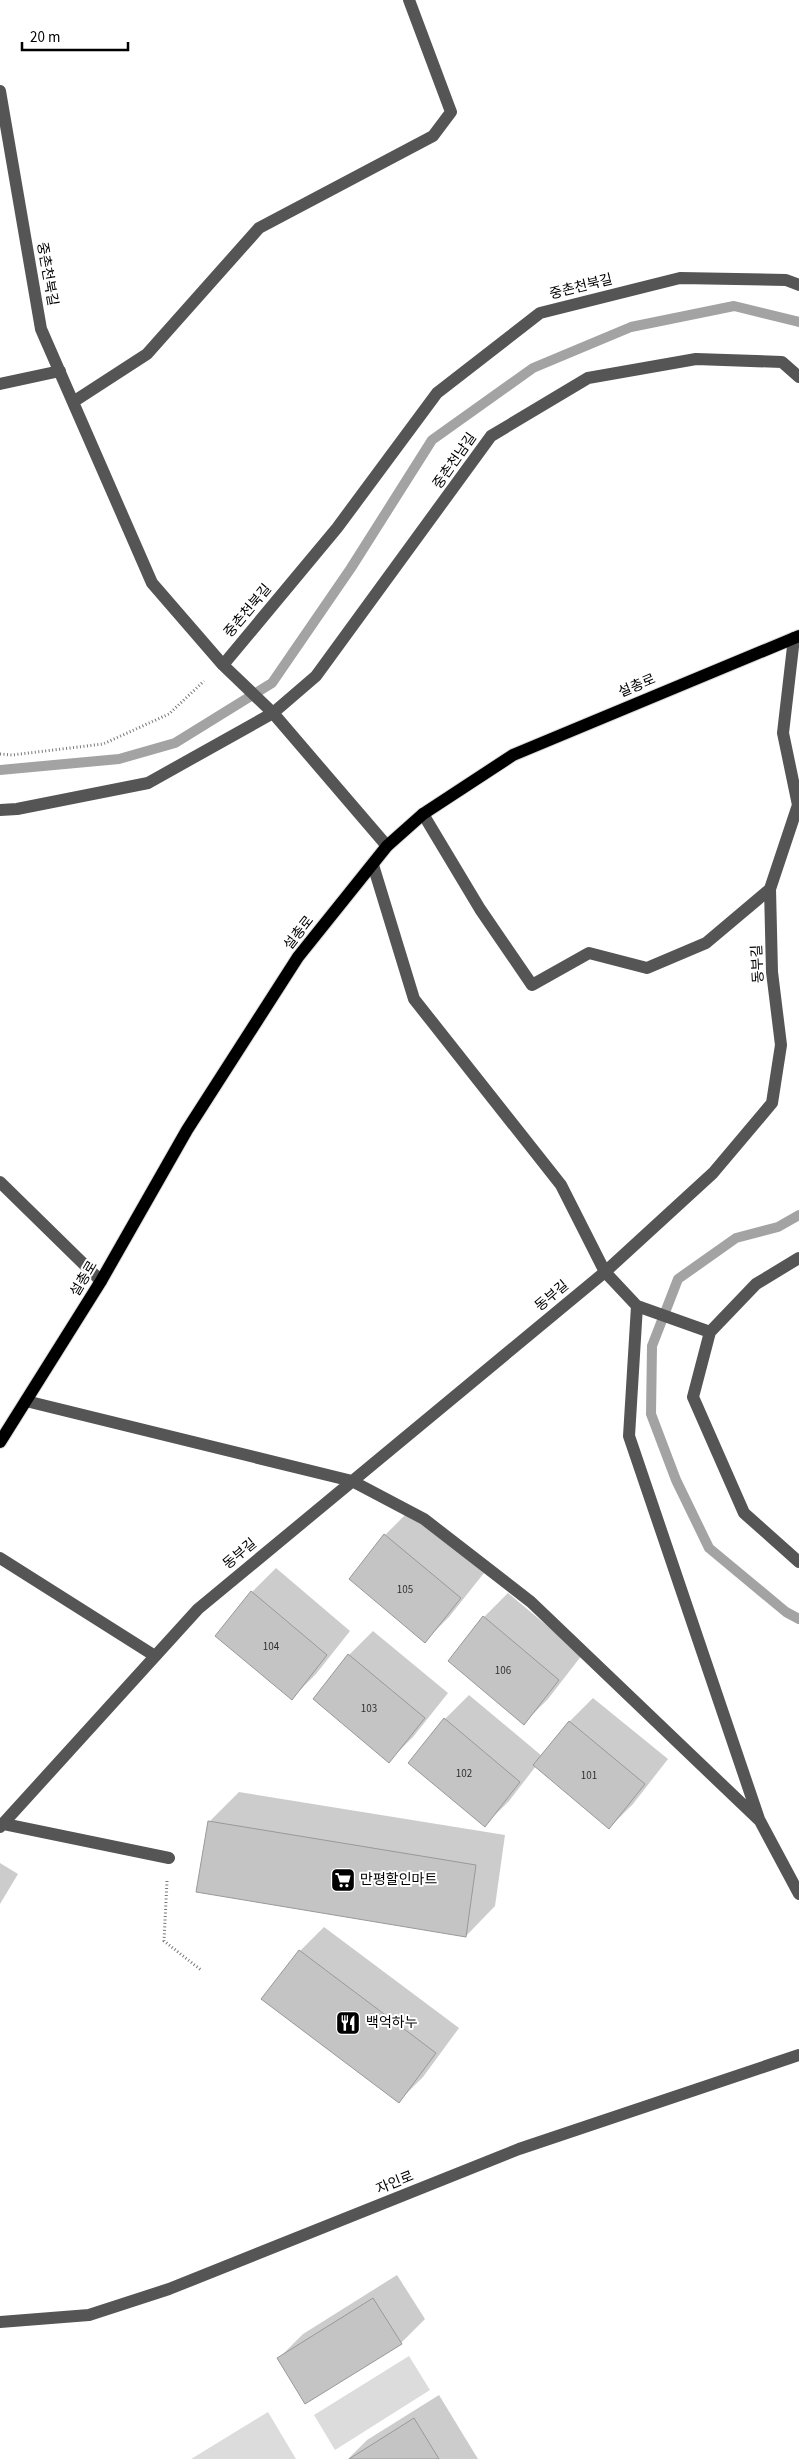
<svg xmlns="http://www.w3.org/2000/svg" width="799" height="2459" font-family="'Source Sans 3','Noto Sans KR',sans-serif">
<rect width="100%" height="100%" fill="#fff"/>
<path fill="#dcdcdc" d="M409,2356L430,2390L335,2450L314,2415Z
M268,2412L296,2459H191Z"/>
<path fill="#0003" d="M409,1511L484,1573L449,1617L425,1641L385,1535Z
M276,1568L350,1631L316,1674L292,1698L252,1592Z
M508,1593L582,1655L548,1699L524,1723L484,1617Z
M373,1631L448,1693L413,1737L389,1761L315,1699L349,1655Z
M469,1695L542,1756L570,1721L593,1698L668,1759L633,1804L609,1828L536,1766L509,1801L485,1825L445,1719Z
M239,1792L505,1835L495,1906L466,1936L209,1822Z
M0,1863L18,1874L0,1904Z
M324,1927L459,2028L423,2077L399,2101L300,1951Z
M397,2275L425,2319L401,2343L279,2358L303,2334Z
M439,2395L478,2459H348L367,2440Z"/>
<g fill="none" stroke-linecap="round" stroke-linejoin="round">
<path stroke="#a3a3a3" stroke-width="10" d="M0,770L119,759L175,743L272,683L351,568L432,440L533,368L631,327L734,306L799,322
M799,1215L778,1227L736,1238L678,1279L652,1346L651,1414L676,1480L709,1548L786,1612L799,1619"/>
</g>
<path fill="#c4c4c4" stroke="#999" d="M384,1534L461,1598L425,1643L349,1579Z
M251,1591L327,1655L292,1700L215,1636Z
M483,1616L559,1680L524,1725L448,1661Z
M348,1654L425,1718L389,1763L313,1699Z
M444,1718L520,1782L485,1827L408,1763Z
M569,1721L645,1784L609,1829L533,1765Z
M208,1821L476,1865L466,1937L196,1892Z
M299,1950L436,2053L399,2103L261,1999Z
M373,2298L402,2344L305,2404L277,2358Z
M414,2418L439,2459H349Z"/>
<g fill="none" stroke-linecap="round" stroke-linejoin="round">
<defs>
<path id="major" d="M0,1442L101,1281L187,1130L298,957L387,846L423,814L513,755L799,636"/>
</defs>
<use href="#major" stroke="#dbdbdb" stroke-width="14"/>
<path stroke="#777" stroke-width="3" stroke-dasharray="1 2.5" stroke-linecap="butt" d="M0,754L12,755L103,744L169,714L204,681
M167,1881L164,1941L201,1970"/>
<path stroke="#555" stroke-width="12" d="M0,91L41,329L152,583L223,665L273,713L387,846
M0,384L60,371
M73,402L147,354L259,228L433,136L451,112L409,0
M223,665L337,528L437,393L540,313L680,278L786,280L799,285
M0,810L17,809L148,783L273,713L316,676L491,436L588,378L696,359L782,362L799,377
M423,814L480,909L532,985L589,953L647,968L706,943L770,889
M373,865L414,999L561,1185L605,1272L637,1306L710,1332
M0,1182L101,1281
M799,1258L756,1284L710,1332L693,1397L744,1513L799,1562
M637,1306L629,1436L759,1819
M26,1401L352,1481L424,1519L531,1602L760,1821L799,1894
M0,1558L155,1656
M4,1824L169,1858
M0,1827L198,1609L605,1272L713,1173L772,1103L781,1045L772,972L770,889L798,805L783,733L794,638
M0,2322L89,2315L169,2289L519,2149L799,2055"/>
<use href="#major" stroke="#000" stroke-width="12"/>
</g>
<defs>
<symbol id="supermarket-square" viewBox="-11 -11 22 22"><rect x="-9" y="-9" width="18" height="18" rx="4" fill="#000" stroke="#fff"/><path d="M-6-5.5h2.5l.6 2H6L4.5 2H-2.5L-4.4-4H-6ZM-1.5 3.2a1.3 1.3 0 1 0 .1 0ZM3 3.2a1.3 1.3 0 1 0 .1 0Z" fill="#fff"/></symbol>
<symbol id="restaurant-square" viewBox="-11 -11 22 22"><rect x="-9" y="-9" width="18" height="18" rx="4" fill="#000" stroke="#fff"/><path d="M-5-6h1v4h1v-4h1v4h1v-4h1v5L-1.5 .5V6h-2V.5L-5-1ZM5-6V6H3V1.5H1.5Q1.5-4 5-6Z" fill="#fff"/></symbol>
</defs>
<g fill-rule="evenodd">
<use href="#supermarket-square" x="329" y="1866" width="28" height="28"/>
<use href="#restaurant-square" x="334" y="2009" width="28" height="28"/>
</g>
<g text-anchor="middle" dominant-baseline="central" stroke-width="4" stroke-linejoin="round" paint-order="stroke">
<g font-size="11" fill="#313131">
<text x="405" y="1589">105</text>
<text x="271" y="1646">104</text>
<text x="503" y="1670">106</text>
<text x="369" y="1708">103</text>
<text x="464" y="1773">102</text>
<text x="589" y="1775">101</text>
</g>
<g font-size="14" fill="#000" stroke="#fff">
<text transform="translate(47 274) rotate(80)">중촌천북길</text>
<text transform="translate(581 287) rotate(-14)">중촌천북길</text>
<text transform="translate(455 461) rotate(-55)">중촌천남길</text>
<text transform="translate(248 611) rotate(-50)">중촌천북길</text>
<text transform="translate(637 686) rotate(-23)">설총로</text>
<text transform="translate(299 933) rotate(-52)">설총로</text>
<text transform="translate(758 964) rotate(-93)">동부길</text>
<text transform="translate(84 1279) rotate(-59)">설총로</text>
<text transform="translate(552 1296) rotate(-40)">동부길</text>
<text transform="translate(240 1554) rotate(-40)">동부길</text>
<text transform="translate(395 2183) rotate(-22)">자인로</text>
</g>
<g font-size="14" fill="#000" stroke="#fff" text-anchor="start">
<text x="360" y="1880">만평할인마트</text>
<text x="366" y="2023">백억하누</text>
</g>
</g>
<path d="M22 42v8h106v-8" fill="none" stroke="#000000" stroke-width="2.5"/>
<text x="30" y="42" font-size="15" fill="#000000" stroke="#ffffff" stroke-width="4" paint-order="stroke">20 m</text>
</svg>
